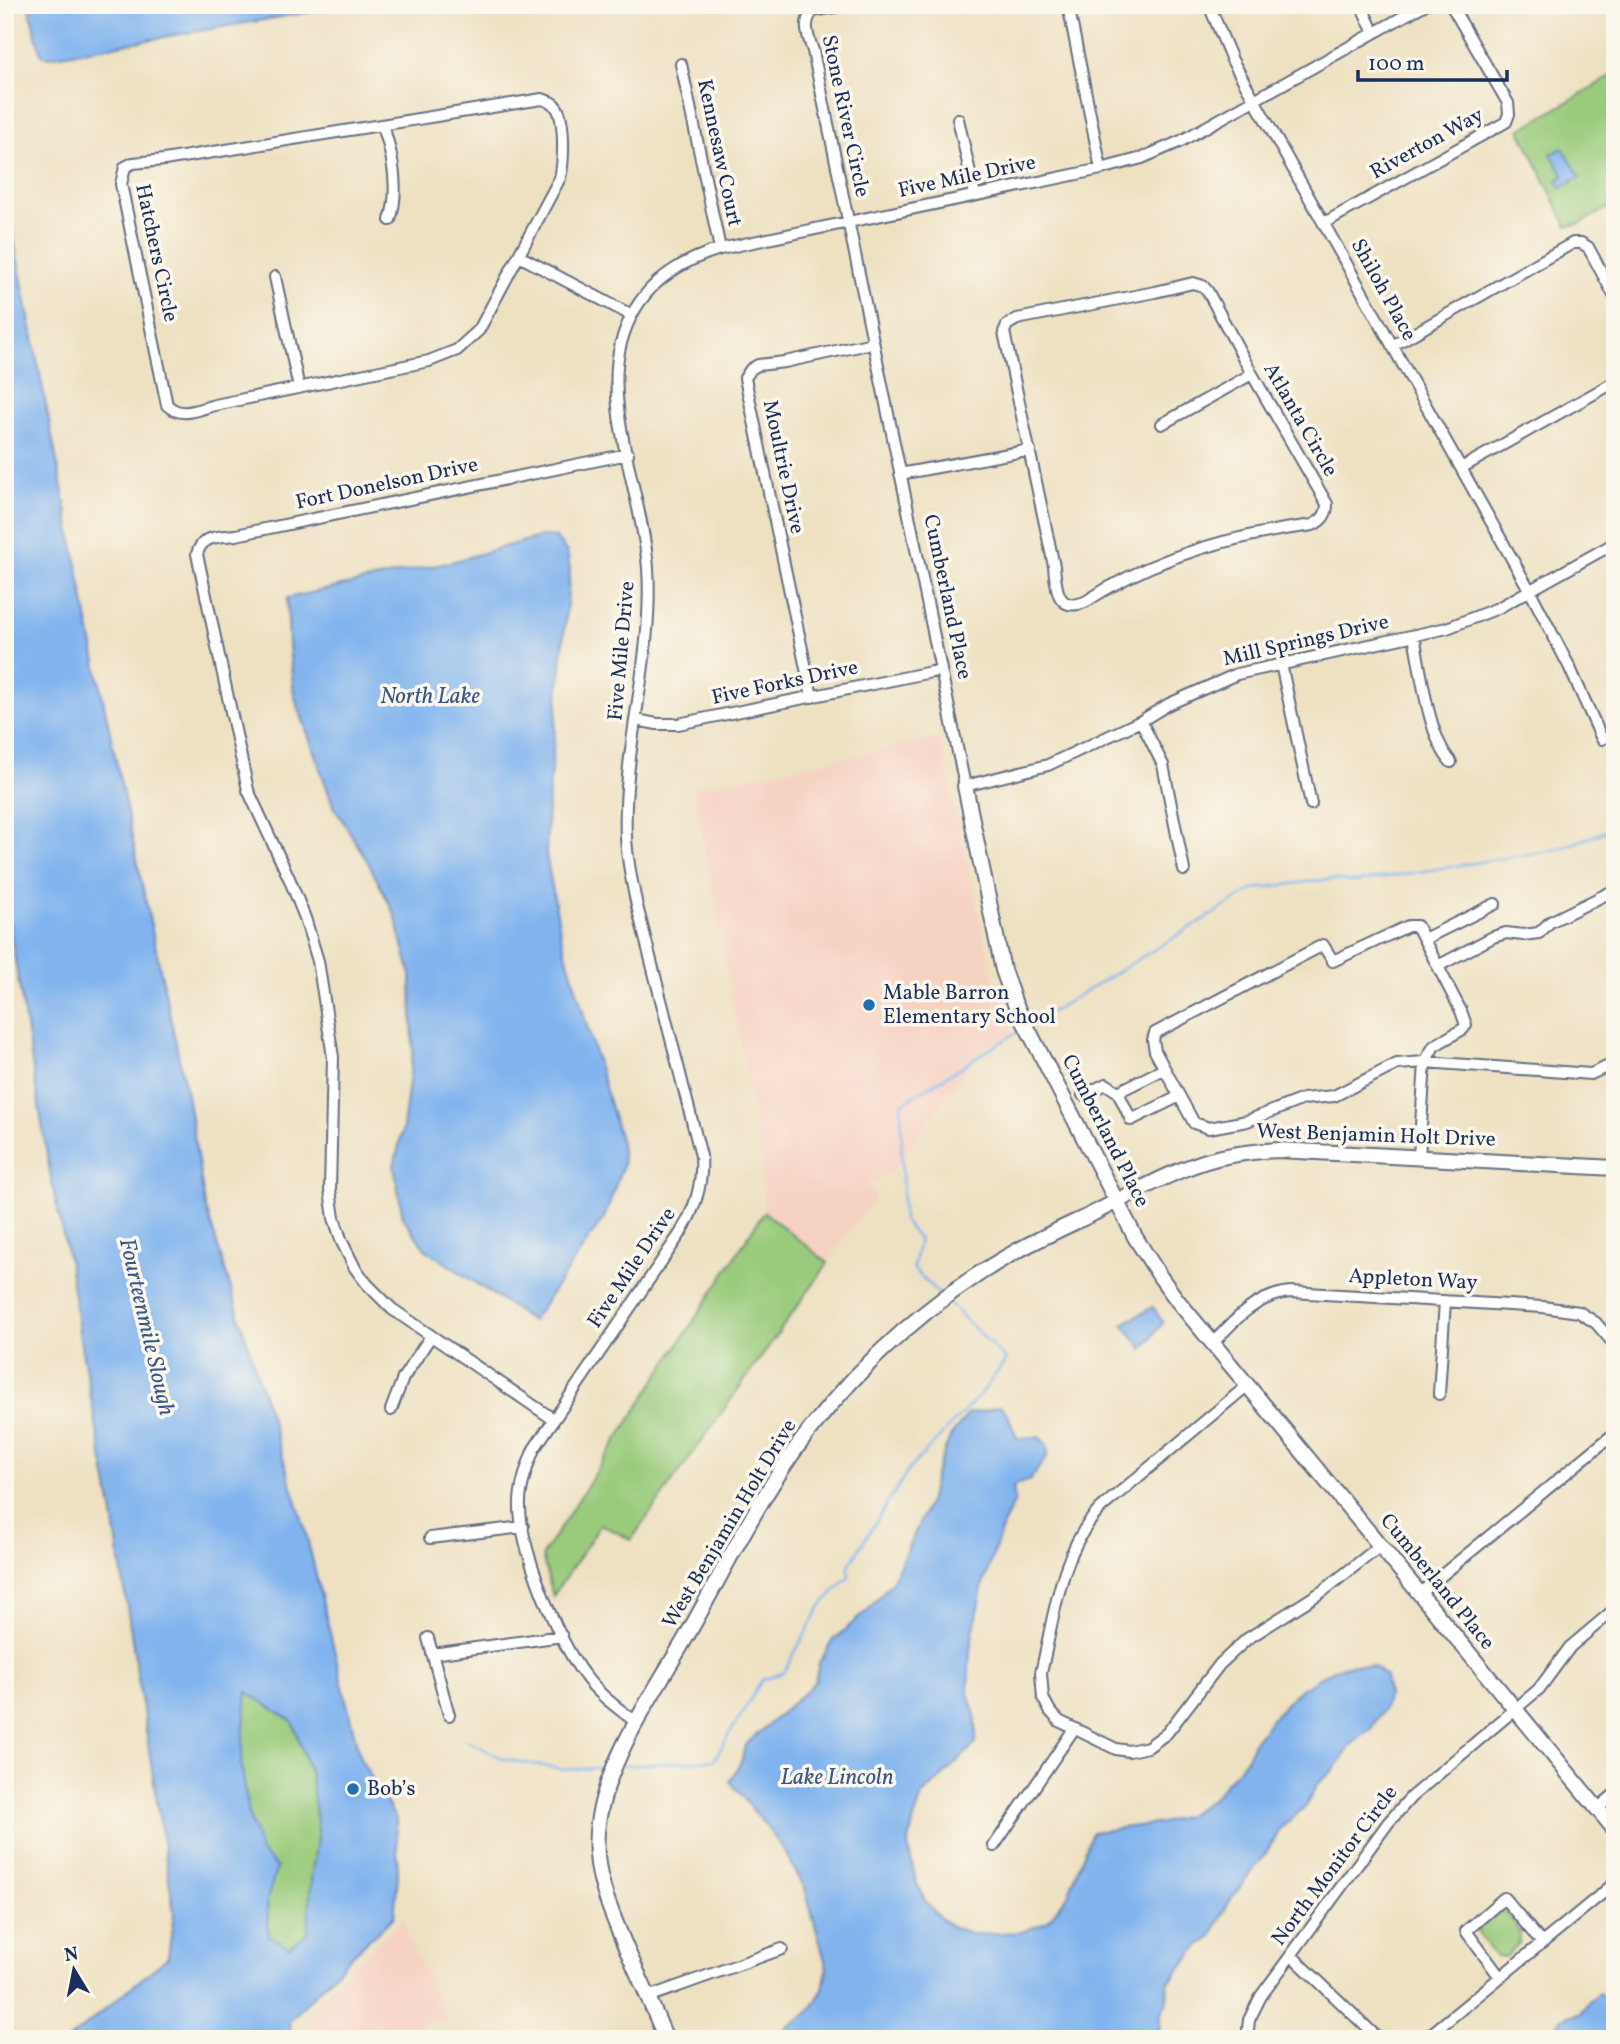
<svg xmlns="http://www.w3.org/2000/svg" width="1620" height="2044" font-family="Vollkorn,serif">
<rect width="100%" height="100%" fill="#fbf7ec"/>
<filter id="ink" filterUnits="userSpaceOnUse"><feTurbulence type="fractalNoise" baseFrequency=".0143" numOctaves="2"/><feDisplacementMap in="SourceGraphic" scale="14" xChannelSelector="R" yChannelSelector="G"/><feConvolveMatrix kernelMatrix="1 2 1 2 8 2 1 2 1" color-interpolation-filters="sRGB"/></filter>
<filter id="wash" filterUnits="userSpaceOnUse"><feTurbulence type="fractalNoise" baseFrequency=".00686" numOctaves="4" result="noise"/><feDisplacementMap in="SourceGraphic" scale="28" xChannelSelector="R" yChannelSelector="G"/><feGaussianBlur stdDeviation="1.57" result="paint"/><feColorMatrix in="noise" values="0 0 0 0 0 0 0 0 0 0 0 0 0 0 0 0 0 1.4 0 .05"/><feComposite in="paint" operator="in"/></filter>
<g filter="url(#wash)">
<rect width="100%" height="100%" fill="#eee1c2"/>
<path fill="#f6d2c3" d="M940,738L993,977L1014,1033L979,1051L895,1168L866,1186L877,1195L828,1263L764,1212L760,1152L693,788Z
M404,1918L409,1941L449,2020L424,2023L417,2030L397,2039H307L310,2015L321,1996Z"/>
<path fill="#9acb7b" stroke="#5a7d6c" stroke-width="2" d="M1615,74V204L1579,224L1567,226L1520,130Z
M42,642L331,1760L338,1929L227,2000Z
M764,1212L828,1263L631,1540L601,1524L553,1596L542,1556Z
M1505,1911L1520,1933V1942L1506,1957L1495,1956L1476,1930L1499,1912Z"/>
<path fill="#81b4ee" stroke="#4e72a6" stroke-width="2" fill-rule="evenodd" d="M28,5H351L49,57L42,55C35,39 34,22 28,5Z
M1563,148L1580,177L1561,188L1557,180L1564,176L1551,154Z
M5,194L104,704L188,1100L205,1205L305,1529L360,1758L396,1819L398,1876L394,1917L351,1956L289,2021L291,2039H69L168,1957L174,1913L112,1509L81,1345L69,1262L51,1179L5,899ZM247,1692L293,1722L311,1777L318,1831L311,1880L308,1933L289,1947L269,1935L267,1900L277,1867L261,1852L249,1816L241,1763Z
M542,536L555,537L567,552L570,570L548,803L546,854L561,936L621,1143L623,1164L605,1216L532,1321L425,1249L403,1217L394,1166L403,1128L413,1051L411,975L395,915L368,862L333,805L294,695L289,646L287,598L451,562Z
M1153,1307L1163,1323L1143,1349L1123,1324Z
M1001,1406L1008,1415L1017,1438L1039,1437L1047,1445L1048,1455L1030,1480L1013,1486L1015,1501L1004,1523L982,1587L970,1649L968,1693L976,1719V1743L922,1796L914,1819L908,1846L916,1881L924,1899L937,1915L953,1927L974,1934L1022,1932L1047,1922L1068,1895L1092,1832L1161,1823L1185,1816L1212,1799L1245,1761L1256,1739L1276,1714L1302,1688L1333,1670L1354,1664L1373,1666L1385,1676L1388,1695L1383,1710L1370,1730L1352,1744L1335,1769L1317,1784L1306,1806L1281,1828L1266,1853L1227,1905L1211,1938L1200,1945L1168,1983L1167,2001L1160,2015L1159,2039H771L810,2011L823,1989L827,1968L805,1888L782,1847L730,1781L742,1760L745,1745L807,1690L815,1681L819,1663L833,1640L869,1609L892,1582L930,1500L935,1475L950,1437L969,1413C980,1414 989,1408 1001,1406Z
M1599,1993L1615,2008V2039H1539L1550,2036C1558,2022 1564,2015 1581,2013L1589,2001Z"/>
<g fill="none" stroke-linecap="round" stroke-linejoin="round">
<path stroke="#81b4ee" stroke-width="2.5" d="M1030,1025L1254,889L1330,879L1356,882L1555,850L1615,828
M940,1295L913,1268L919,1240L903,1220L901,1104L1021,1030
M466,1740L504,1759L565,1770L608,1767
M621,1766L714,1760L762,1680L783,1673L821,1606L849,1576V1565L909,1469L981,1394L1006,1360L948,1302"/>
</g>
</g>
<g filter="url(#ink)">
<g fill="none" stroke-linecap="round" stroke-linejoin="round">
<defs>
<path id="street" d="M845,5L813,11C802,23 808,36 813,51L965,786L1048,765L1141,721L1169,704L1237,674L1447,628L1498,608L1615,543
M1068,5L1101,169
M1209,5L1232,60L1530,591L1569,666L1602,739
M1361,5L1374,33
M1612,5L1615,10
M681,64L720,249
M542,99C548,101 553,102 557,108C565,121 564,162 560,178L479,330L457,350L429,361L215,405C198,409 182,419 167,405L121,184L125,167L133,163L164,160Z
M958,119L975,195
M383,126C393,156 400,190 390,220
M1324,223L1506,122L1509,114L1508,103L1451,5
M519,256L631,315
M275,277L299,388
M1193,283L1203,286L1208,292L1252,374L1327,504C1327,515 1322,520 1313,525C1232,535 1153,557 1085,602C1056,613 1056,586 1054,566L1004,332L1007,325L1017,319L1155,292Z
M1392,346L1573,243H1581L1588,247L1615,297
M1162,424L1252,374
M1461,468L1615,382
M900,474L1030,450
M1414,636C1421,670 1428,737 1451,762
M1281,664L1311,804
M812,697L745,378L751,369L758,365L785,362L873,343
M636,720L657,724H678L941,670
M1141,721L1163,765L1184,870
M1424,939L1495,904
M1438,966L1493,937L1506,933L1523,935L1539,933L1550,922L1615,890
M1164,1069L1118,1092L1131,1120L1178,1097
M1083,1095L1106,1084L1118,1092
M1419,1157L1425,1062L1434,1046L1463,1029L1466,1025L1461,1011L1417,926H1408L1333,961L1323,945L1155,1033L1153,1040L1155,1051L1194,1123L1209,1128L1247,1121L1303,1099L1334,1096L1397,1064L1425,1062L1591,1074L1615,1063
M1213,1343C1235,1319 1257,1295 1291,1292L1543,1307L1579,1312L1596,1323L1615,1345
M1248,1385L1101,1508C1060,1550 1054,1618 1041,1673L1043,1698L1050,1711L1059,1721L1116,1749L1129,1751L1148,1747L1167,1733L1220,1664L1247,1639L1323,1591L1380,1546
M1439,1394L1445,1301
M391,1410L403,1378L431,1336
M553,1419L392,1309L367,1284L355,1268L342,1242L334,1218L330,1190L333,1057L318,961L305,918L289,878L248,790L197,554C202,535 219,537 236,535L628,454
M430,1538L523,1527
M1419,1594L1615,1433
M428,1638L449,1715
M432,1654L562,1636
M637,1723C618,1708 599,1695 585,1676C558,1642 518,1545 520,1501C521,1483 527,1466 534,1449L680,1234C695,1209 703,1185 701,1156L637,906C632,883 627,861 626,837C622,747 654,658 648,568C643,499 603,408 621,343C635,291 671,264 720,249L1101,169L1142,158L1181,141L1424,5
M1597,1809L1615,1794
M994,1846L1074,1729
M1291,1955L1379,2039
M1500,1977L1466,1931L1504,1898L1542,1943
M648,1997L782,1949
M1247,2039L1249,2020L1261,1996L1388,1823L1411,1797L1539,1689L1570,1647L1615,1609
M1425,2039L1615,1883"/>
<path id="secondary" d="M965,786L1003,970L1015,1004L1135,1237L1161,1278L1177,1300L1615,1830
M666,2039C653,2008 640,1978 626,1948C609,1907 591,1869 598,1823C606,1762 654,1692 685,1639C725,1569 760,1494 809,1431C864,1360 936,1296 1015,1252C1040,1238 1067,1226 1092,1214C1132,1194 1174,1169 1217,1158C1238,1153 1258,1151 1279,1150L1615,1168"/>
</defs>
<use href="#street" stroke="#656d81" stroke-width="14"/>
<use href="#secondary" stroke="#656d81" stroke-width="18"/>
<use href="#street" stroke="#fff" stroke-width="10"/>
<use href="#secondary" stroke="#fff" stroke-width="14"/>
</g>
</g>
<g fill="#1f6fb2" stroke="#fbf7ec" stroke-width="2.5">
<circle cx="869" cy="1005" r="7"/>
<circle cx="353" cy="1789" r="7"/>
</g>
<g text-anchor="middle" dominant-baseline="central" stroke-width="7" stroke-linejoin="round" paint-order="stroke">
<g font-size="21" fill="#1b2f5e" stroke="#fbf7ec">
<text transform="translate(845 116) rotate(78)">Stone River Circle</text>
<text transform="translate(1427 144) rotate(-29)">Riverton Way</text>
<text transform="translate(719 153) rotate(78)">Kennesaw Court</text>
<text transform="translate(967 177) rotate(-12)">Five Mile Drive</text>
<text transform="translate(156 253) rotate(78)">Hatchers Circle</text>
<text transform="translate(1383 290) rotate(61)">Shiloh Place</text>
<text transform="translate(1300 420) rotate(60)">Atlanta Circle</text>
<text transform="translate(783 467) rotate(78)">Moultrie Drive</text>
<text transform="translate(387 484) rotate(-12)">Fort Donelson Drive</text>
<text transform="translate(947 597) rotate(78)">Cumberland Place</text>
<text transform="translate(1306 641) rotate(-13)">Mill Springs Drive</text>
<text transform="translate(622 651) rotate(-85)">Five Mile Drive</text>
<text transform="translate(785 683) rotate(-12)">Five Forks Drive</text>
<text transform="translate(1105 1131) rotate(63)">Cumberland Place</text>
<text transform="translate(1376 1136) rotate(2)">West Benjamin Holt Drive</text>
<text transform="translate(632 1268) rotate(-56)">Five Mile Drive</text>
<text transform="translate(1413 1280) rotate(3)">Appleton Way</text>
<text transform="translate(730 1524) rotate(-59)">West Benjamin Holt Drive</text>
<text transform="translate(1437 1582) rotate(51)">Cumberland Place</text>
<text transform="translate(1335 1866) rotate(-53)">North Monitor Circle</text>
</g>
<g font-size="21" fill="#1b2f5e" stroke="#fbf7ec" text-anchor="start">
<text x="883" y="993">Mable Barron<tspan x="883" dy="24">Elementary School</tspan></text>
<text x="367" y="1789">Bob’s</text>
</g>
<g font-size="23" font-style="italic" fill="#3a5789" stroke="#fbf7ec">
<text x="430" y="697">North Lake</text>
<text transform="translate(146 1327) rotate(77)">Fourteenmile Slough</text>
<text x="837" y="1778">Lake Lincoln</text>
</g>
</g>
<rect width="1620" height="2044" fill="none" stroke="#fbf7ec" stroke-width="28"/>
<g transform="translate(74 1970) rotate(350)" stroke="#fbf7ec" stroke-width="5" paint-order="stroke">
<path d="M0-5L12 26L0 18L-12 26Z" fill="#1b2f5e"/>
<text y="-10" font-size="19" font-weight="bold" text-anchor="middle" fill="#1b2f5e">N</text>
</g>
<path d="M1358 70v10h149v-10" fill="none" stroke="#1b2f5e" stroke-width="3.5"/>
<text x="1368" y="70" font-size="21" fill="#1b2f5e" stroke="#fbf7ec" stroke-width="5" paint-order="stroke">100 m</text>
</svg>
